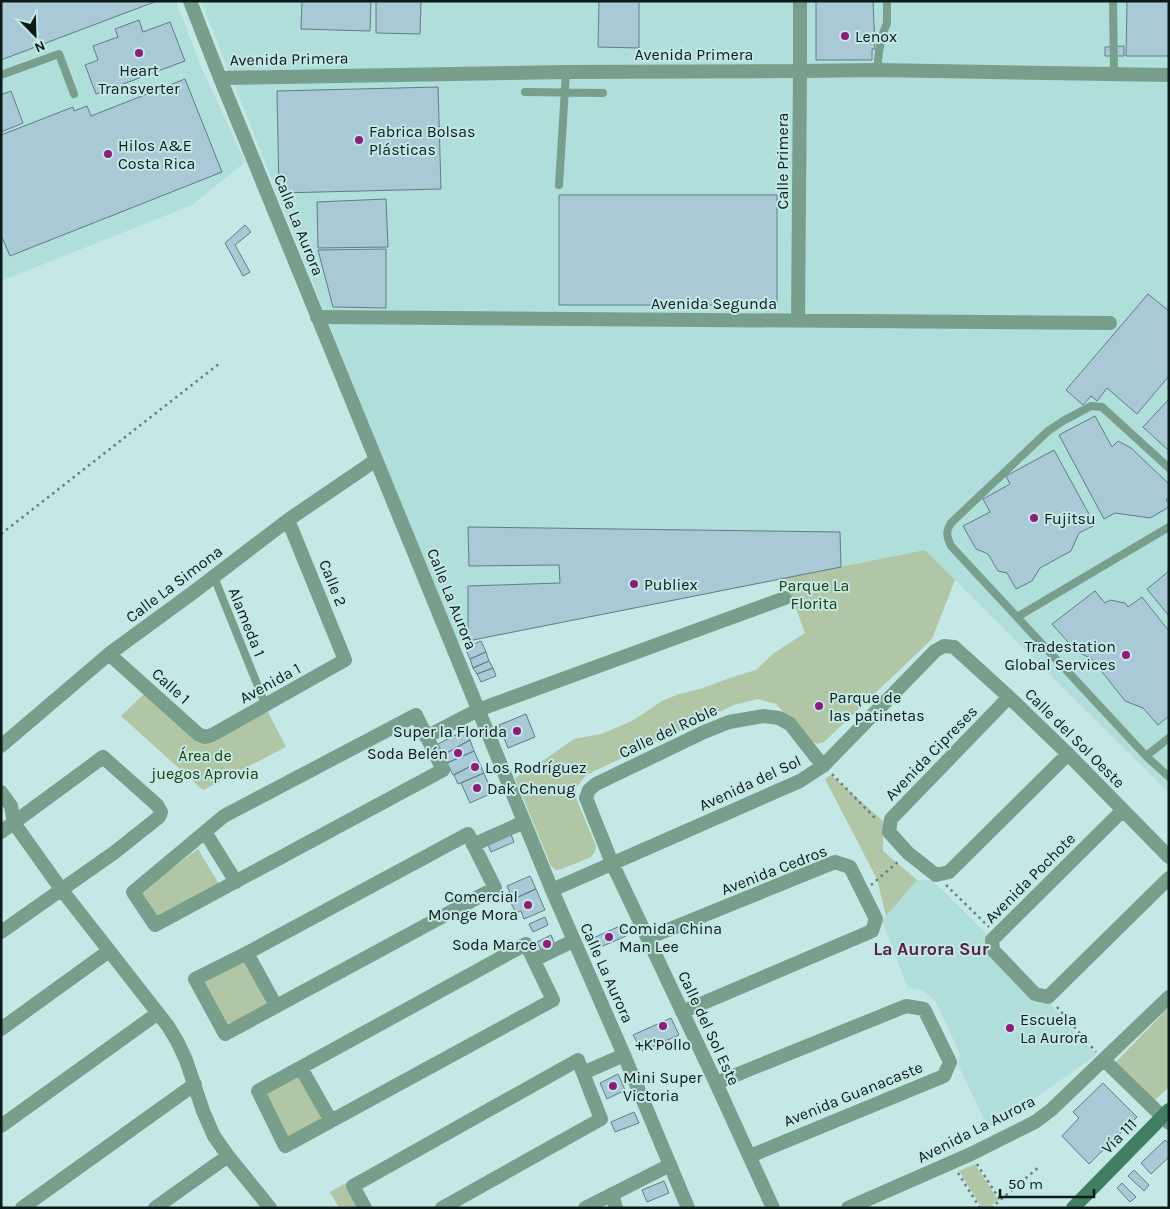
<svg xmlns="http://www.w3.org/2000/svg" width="1170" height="1209" font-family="Karla,sans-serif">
<rect width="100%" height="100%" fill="#c3e8e6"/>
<path fill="#afdedb" d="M1,1H176L199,62L245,162L192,205L1,281Z
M201,1H1169V793L925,550L456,643Z
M917,880H932L985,932L989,954L1048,1002L1096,1055L1016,1112L988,1128L958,1064L960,1054L935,1000L922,990L908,988L882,921Z"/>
<path fill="#b0c6a4" d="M925,550L955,580L932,639L824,742L817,744L809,740L776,704L758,699L734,705L586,775L576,788V798L596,846L595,852L591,857L562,869L556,870L551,866L515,778L544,760L574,739L601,734L632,721L662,701L679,694L700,689L733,677L756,670L774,653L805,633L785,578Z
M144,694L201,743L206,744L267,710L286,747L203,790L121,716Z
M831,775L883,821V851L917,880L886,916L877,879L825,779Z
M198,849L219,884L156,920L140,895L172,868Z
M244,960L267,1005L224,1026L201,982Z
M1169,1007V1087L1155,1100L1116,1062Z
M300,1073L325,1121L286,1141L261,1092Z
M975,1164L998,1200L988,1208H982L959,1171Z
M348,1182L362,1208H339L330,1192Z"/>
<path fill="#a8c9d5" stroke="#5e7e88" d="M1,1H157L1,60Z
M302,1H371L370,31L301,29Z
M376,1H421L420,34L376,33Z
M599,1H639V48L598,47Z
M816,1H873L875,49H872V60H816Z
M1127,1H1169V56H1126Z
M139,20L143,32L170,22L185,61L96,94L85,65L98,60L93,46L118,37L115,29Z
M1124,46V56H1105V47Z
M185,79L222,172L10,256L1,235V135L73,107L74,111L87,106L91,116Z
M438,87L441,189L279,193L277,91Z
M11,91L23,123L1,132V95Z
M559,195H777V305H559Z
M386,199L388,247L318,248L317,202Z
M245,225L251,232L235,245L250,272L243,276L225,243Z
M386,249V308L333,307L318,250Z
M1148,294L1169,311V376L1137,414L1107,388L1097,401L1091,396L1083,405L1066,390Z
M1169,399V451L1143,427Z
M1095,416L1112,447L1118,441L1131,448L1169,484V497L1166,500L1169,504V507L1150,518L1115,513L1104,519L1059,435Z
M1054,450L1095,525L1079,533L1071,551L1040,568L1032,581L1016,589L1007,573L998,571L988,554L976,549L963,526L990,512L983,499L1010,484L1006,476Z
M468,527L840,532L841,567L468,641V586L560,583L559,565L469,566Z
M1169,571V616L1147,589Z
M1095,591L1105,603L1110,600L1125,603L1128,607L1142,597L1169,631V716L1158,725L1143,708L1125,701L1092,659L1076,651L1052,624Z
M481,641L486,652L470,659L465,648Z
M486,652L489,661L473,668L470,659Z
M489,661L493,668L477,674L473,668Z
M493,668L496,676L481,682L477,674Z
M526,714L535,737L508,748L499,725Z
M465,730L470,740L443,755L438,744Z
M470,740L474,751L447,763L443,755Z
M474,751L479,762L453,775L447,763Z
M479,762L484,773L458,784L454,775Z
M484,773L492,793L470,803L461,783Z
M510,832L514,842L491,852L487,842Z
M530,876L536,889L513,899L507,886Z
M536,889L545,910L524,919L521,911L516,913L510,901Z
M545,917L548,925L533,932L529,924Z
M622,925L626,936L596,949L591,939Z
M551,935L556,947L543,954L537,942Z
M671,1018L679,1035L642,1051L633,1035Z
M618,1074L625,1090L607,1099L600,1083Z
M1103,1083L1137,1117L1089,1164L1062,1136L1079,1118L1073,1112Z
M634,1112L639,1123L615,1132L611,1122Z
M1165,1140L1169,1144V1157L1151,1174L1141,1163Z
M1134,1170L1149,1185L1144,1191L1128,1176Z
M664,1181L669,1193L647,1202L642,1190Z
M1122,1183L1136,1197L1130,1202L1117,1188Z"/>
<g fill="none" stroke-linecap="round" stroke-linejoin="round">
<path stroke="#67807f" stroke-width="2.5" stroke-dasharray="2.5 4" stroke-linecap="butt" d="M1,534L220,363
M832,774L877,820
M871,885L899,861
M946,885L989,927
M1057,1007L1096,1052
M977,1164L1000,1200
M958,1173L980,1208
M991,1208L1040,1166"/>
<path stroke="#779f8b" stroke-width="8" d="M1113,1L1114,74
M877,70L879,52L882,36L887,23V1
M1,75L59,54L74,94
M525,92L603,93
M559,185L566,72
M1169,468L1102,407L1091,406L1063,421L1048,431L951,523C945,533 947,536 951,546L1146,756L1169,777
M214,577L266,706
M1017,617L1169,527
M1146,756L1169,738"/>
<path stroke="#779f8b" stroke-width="14" d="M317,317L1110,323
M798,321L800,71L877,70L1169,75
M109,654L198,734L205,737L212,735L345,660L288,520
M1009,697L891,819L889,832L908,853L936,875L949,872L1068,754
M416,715L443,770L155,925L133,892L224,816Z
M426,737L478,710L785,598
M1,746L109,654L195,591L288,520L376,460
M1,792L11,806L14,823L61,889L168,1026L177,1041L186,1060L203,1111L214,1136L228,1156L270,1208
M1123,810L992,940L993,950L1035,994L1048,997L1169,878
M1,832L103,757L157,805L161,812L159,817L115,852L1,932
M205,832L236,882
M468,834L495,888L225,1034L195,979L247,953Z
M473,845L524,822
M552,890L800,781L823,766L935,651L944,646L954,647L1009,697L1068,754L1169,857
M648,938L835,862L850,867L876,919L872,931L682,1012
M526,944L553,1000L285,1146L258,1091Z
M247,953L276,1006
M534,960L573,941
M1,1029L109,951
M1104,1060L1169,1123
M301,1068L331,1121
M583,1073L624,1055
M716,1083L906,1006L924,1009L950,1062L944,1076L750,1156
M1,1126L158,1013
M612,1194L616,1208
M22,1208L195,1084
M155,1208L228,1156
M365,1208L353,1186L578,1060L601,1119L442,1208
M585,1208L670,1165
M773,1208L716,1083L612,863L586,798L589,790L596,784L704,732L729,722L764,716L779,718L790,724L823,766
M848,1208L971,1154L1035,1122L1051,1110L1169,997"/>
<path stroke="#779f8b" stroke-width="14" d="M190,1L220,78L552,890L624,1055L688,1208
M220,78L566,72L800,71V1"/>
<path stroke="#407f63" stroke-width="14" d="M1073,1208L1169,1110"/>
</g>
<g fill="#901b7b" stroke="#c3e8e6" stroke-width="2">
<circle cx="845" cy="36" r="5"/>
<circle cx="139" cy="53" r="5"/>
<circle cx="359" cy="140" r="5"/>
<circle cx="108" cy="154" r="5"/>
<circle cx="1034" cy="518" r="5"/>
<circle cx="634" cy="584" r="5"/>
<circle cx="1126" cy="655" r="5"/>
<circle cx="819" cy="706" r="5"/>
<circle cx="517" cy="731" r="5"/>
<circle cx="458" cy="753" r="5"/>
<circle cx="475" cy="767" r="5"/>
<circle cx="477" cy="788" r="5"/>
<circle cx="528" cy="905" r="5"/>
<circle cx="609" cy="937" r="5"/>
<circle cx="547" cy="944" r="5"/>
<circle cx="663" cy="1026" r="5"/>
<circle cx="1010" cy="1028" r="5"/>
<circle cx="613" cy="1086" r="5"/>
</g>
<g text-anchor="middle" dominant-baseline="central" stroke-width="4" stroke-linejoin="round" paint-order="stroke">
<g font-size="16" fill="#0c1a19" stroke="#c3e8e6" text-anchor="start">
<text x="855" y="36">Lenox</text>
<text x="139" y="70" text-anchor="middle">Heart<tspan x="139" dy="18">Transverter</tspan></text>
<text x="369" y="131">Fabrica Bolsas<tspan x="369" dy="18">Plásticas</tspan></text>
<text x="118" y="145">Hilos A&amp;E<tspan x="118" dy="18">Costa Rica</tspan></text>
<text x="1044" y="518">Fujitsu</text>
<text x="644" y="584">Publiex</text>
<text x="1116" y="646" text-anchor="end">Tradestation<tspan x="1116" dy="18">Global Services</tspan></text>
<text x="829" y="697">Parque de<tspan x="829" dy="18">las patinetas</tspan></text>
<text x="507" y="731" text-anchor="end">Super la Florida</text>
<text x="448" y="753" text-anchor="end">Soda Belén</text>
<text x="485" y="767">Los Rodríguez</text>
<text x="487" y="788">Dak Chenug</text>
<text x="518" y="896" text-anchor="end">Comercial<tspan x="518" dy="18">Monge Mora</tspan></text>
<text x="619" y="928">Comida China<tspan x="619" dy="18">Man Lee</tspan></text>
<text x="537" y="944" text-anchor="end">Soda Marce</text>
<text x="1020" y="1019">Escuela<tspan x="1020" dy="18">La Aurora</tspan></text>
<text x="663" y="1044" text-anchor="middle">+K'Pollo</text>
<text x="623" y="1077">Mini Super<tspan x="623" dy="18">Victoria</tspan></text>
</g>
<g font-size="16" fill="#0c1a19" stroke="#c3e8e6">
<text x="694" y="54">Avenida Primera</text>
<text transform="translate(289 59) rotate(-1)">Avenida Primera</text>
<text transform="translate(782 161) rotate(-90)">Calle Primera</text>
<text transform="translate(299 225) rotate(68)">Calle La Aurora</text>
<text x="714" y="303">Avenida Segunda</text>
<text transform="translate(333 583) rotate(68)">Calle 2</text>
<text transform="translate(174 584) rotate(-37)">Calle La Simona</text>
<text transform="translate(452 599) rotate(68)">Calle La Aurora</text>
<text transform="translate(247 622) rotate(68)">Alameda 1</text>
<text transform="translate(270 683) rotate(-29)">Avenida 1</text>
<text transform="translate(171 686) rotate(42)">Calle 1</text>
<text transform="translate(668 731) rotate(-25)">Calle del Roble</text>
<text transform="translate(1075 738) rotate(45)">Calle del Sol Oeste</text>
<text transform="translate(931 753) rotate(-46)">Avenida Cipreses</text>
<text transform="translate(750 783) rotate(-25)">Avenida del Sol</text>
<text transform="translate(774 870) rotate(-21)">Avenida Cedros</text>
<text transform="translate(1030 878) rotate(-45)">Avenida Pochote</text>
<text transform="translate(607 973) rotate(66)">Calle La Aurora</text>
<text transform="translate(709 1028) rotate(65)">Calle del Sol Este</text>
<text transform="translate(853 1094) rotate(-22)">Avenida Guanacaste</text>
<text transform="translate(976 1129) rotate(-27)">Avenida La Aurora</text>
<text transform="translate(1119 1136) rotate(-45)">Vía 111</text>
</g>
<g font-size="16" fill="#203e08" stroke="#c3e8e6">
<text x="814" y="585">Parque La<tspan x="814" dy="18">Florita</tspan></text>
<text x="205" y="755">Área de<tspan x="205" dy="18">juegos Aprovia</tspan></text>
</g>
<g font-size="18" font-weight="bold" fill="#561f4a" stroke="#c3e8e6">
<text x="931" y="949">La Aurora Sur</text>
</g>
</g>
<rect width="1170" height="1209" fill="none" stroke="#0c1a19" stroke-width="5"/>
<g transform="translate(35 35) rotate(157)" stroke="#c3e8e6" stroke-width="4" paint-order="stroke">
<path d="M0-4L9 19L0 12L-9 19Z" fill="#0c1a19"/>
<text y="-8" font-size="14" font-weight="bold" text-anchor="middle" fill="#0c1a19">N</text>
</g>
<path d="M1000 1189v8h94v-8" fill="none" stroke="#0c1a19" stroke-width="2.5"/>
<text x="1008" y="1189" font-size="15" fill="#0c1a19" stroke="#c3e8e6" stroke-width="4" paint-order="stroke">50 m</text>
</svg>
